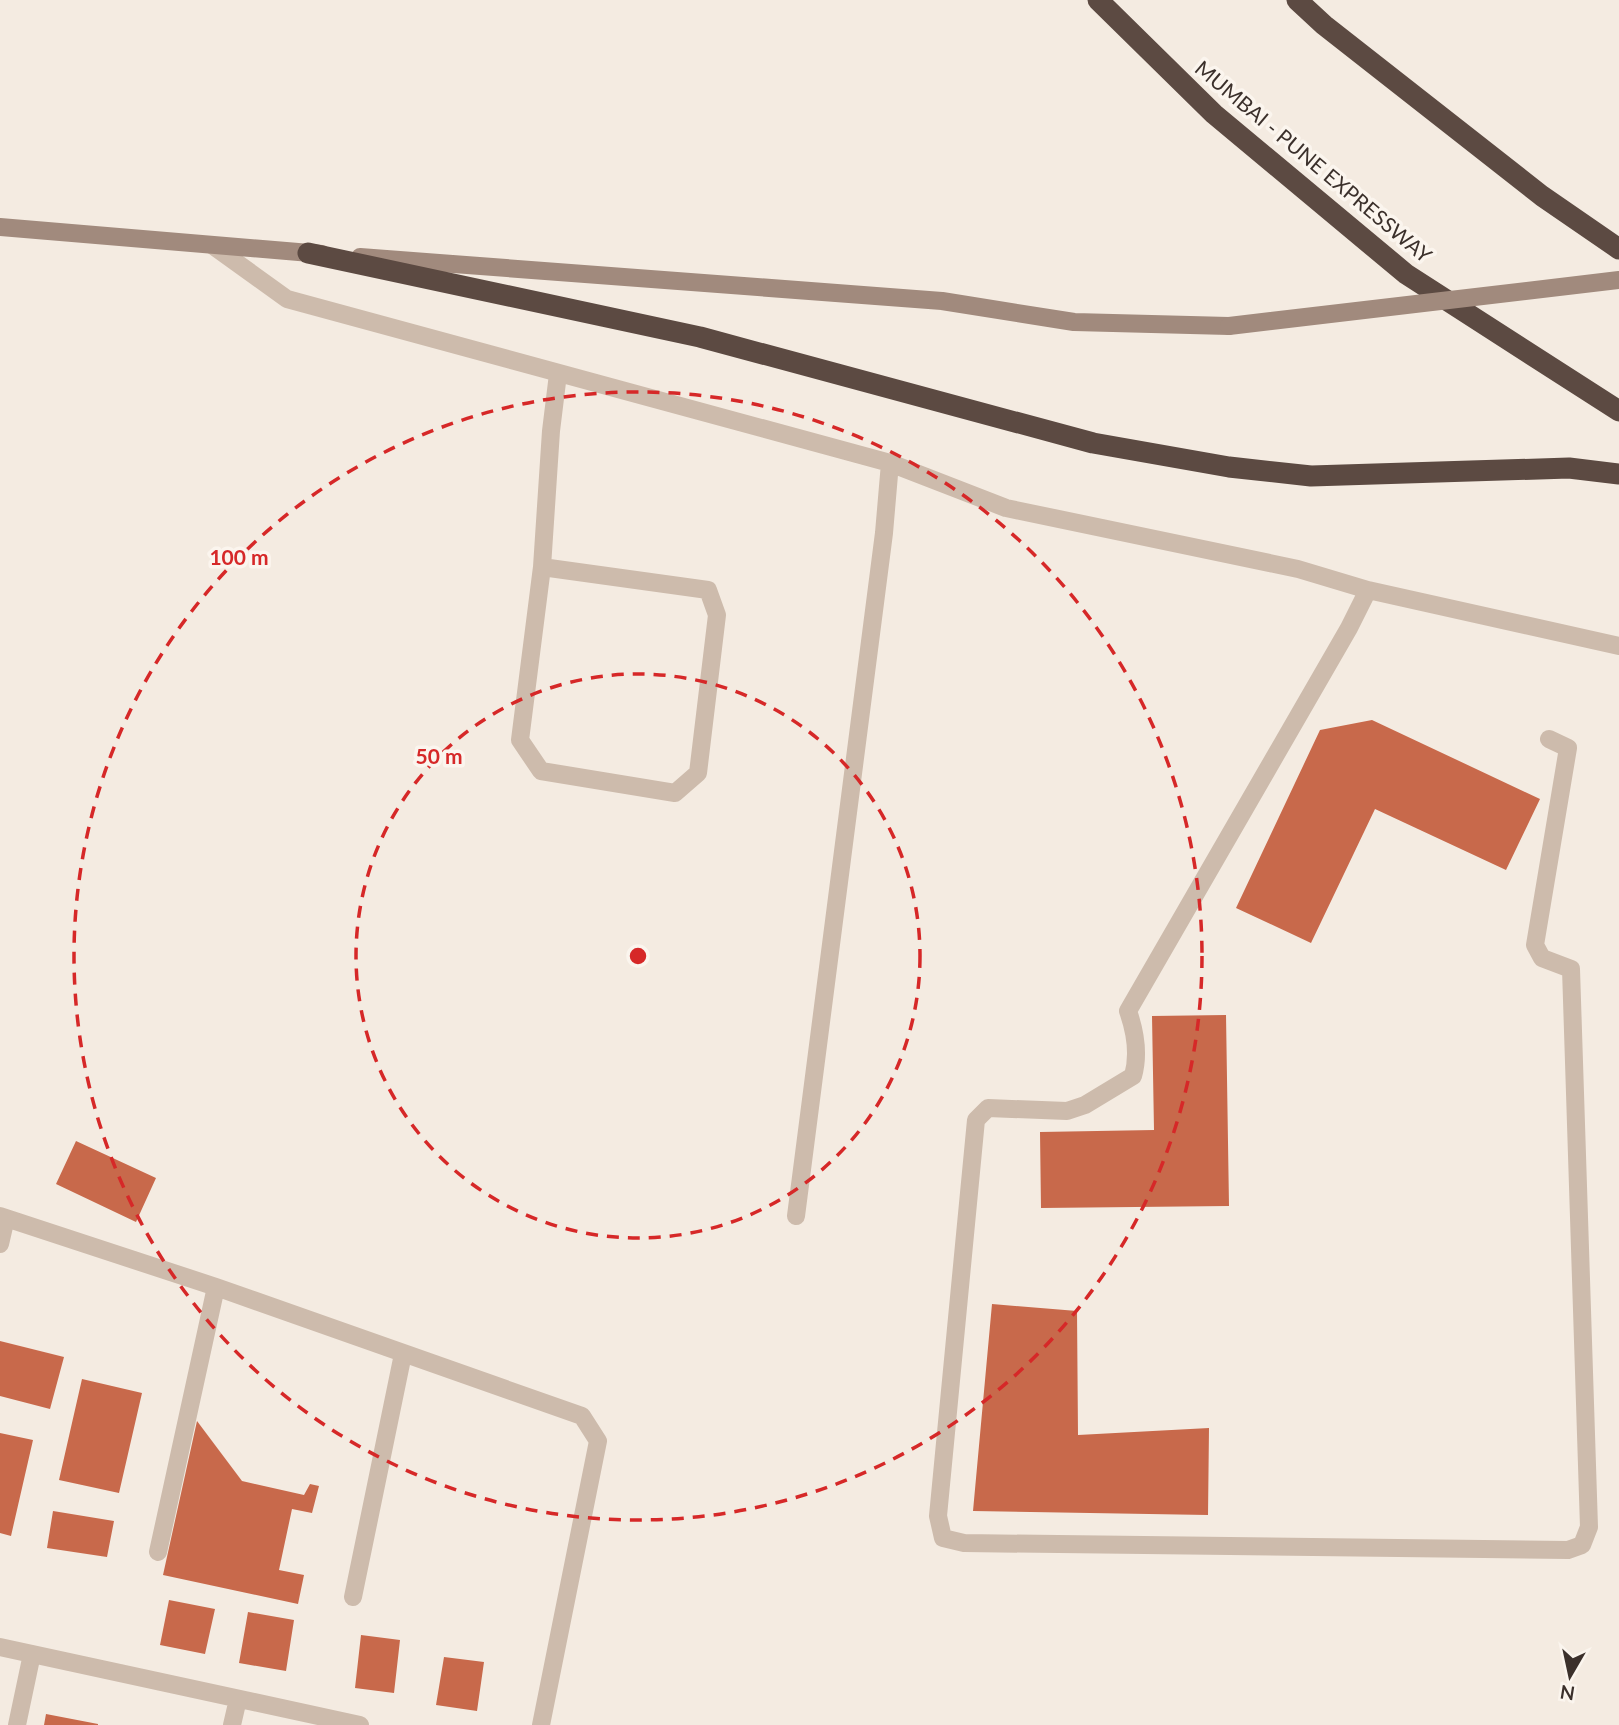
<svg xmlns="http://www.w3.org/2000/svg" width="1619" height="1725" font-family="Lato,sans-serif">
<rect width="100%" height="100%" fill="#f4ebe1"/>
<path fill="#c8694b" d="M1372,720L1540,799L1506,870L1375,809L1311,943L1236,908L1320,730Z
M1226,1015L1229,1206L1041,1208L1040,1132L1154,1130L1152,1016Z
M76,1141L156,1178L136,1222L56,1184Z
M992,1304L1077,1311L1078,1435L1209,1428L1208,1515L973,1511Z
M0,1341L64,1357L50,1409L0,1396Z
M82,1379L142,1393L119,1493L59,1480Z
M197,1421L242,1481L304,1495L310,1484L319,1486L312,1513L292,1509L279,1570L304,1575L298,1604L163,1575Z
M0,1433L33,1440L11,1536L0,1533Z
M53,1511L114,1521L107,1557L47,1548Z
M169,1600L215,1609L205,1654L160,1645Z
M248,1612L294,1620L286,1671L239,1663Z
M361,1635L400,1640L394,1693L355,1688Z
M444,1657L484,1662L477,1711L436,1705Z
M46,1714L98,1724V1725H44Z"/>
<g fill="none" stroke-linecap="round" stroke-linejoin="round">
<path stroke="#cdbbac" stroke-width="18" d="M212,245L287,299L890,463L884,533L796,1216
M890,463L1006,508L1298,569L1368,590L1619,646
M542,567L708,590L717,615L698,773L675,793L541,771L520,740L542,567L551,431L558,374
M1368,590L1349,628L1128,1011C1135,1031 1139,1055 1133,1076L1085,1105L1067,1111L988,1108L976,1120L938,1516L943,1538L964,1543L1568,1550L1582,1545L1589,1527L1571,969L1542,958L1535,945L1568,748L1549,739
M0,1216L216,1287L582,1416L598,1441L541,1725
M0,1244L6,1218
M158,1552L216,1287
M353,1597L403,1354
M0,1647L360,1725
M17,1725L32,1654
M232,1725L238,1699"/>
<path stroke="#a18a7d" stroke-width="18" d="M0,227L322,254
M360,257L942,301L1074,322L1229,326"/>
<path stroke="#5c4a42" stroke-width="21" d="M1098,0L1214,114L1406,274L1619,411
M1297,0L1324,25L1542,196L1619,249
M308,253L700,337L1093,443L1229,467L1311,476L1569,468L1619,474"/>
<path stroke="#a18a7d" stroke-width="18" d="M1229,326L1619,280"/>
</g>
<g fill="none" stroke="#d62828" stroke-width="3.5" stroke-dasharray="12 9">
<circle cx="638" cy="956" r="282"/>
<circle cx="638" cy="956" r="564"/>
</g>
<g text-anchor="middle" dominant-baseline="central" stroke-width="7" stroke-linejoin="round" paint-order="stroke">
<g font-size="21" fill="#3b302b" stroke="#fbf5ee">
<text transform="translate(1314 161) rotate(40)">MUMBAI - PUNE EXPRESSWAY</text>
</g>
</g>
<circle cx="638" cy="956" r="10" fill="#d62828" stroke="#fbf5ee" stroke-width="3.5"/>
<g font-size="21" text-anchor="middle" font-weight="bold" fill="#d62828" stroke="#fbf5ee" stroke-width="7" stroke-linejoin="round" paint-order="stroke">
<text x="239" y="565">100 m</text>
<text x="439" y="764">50 m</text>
</g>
<g transform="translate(1570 1676) rotate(189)" stroke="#fbf5ee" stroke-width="5" paint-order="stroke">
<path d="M0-5L12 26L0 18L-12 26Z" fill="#3b302b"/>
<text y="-10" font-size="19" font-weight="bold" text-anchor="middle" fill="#3b302b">N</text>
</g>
</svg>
